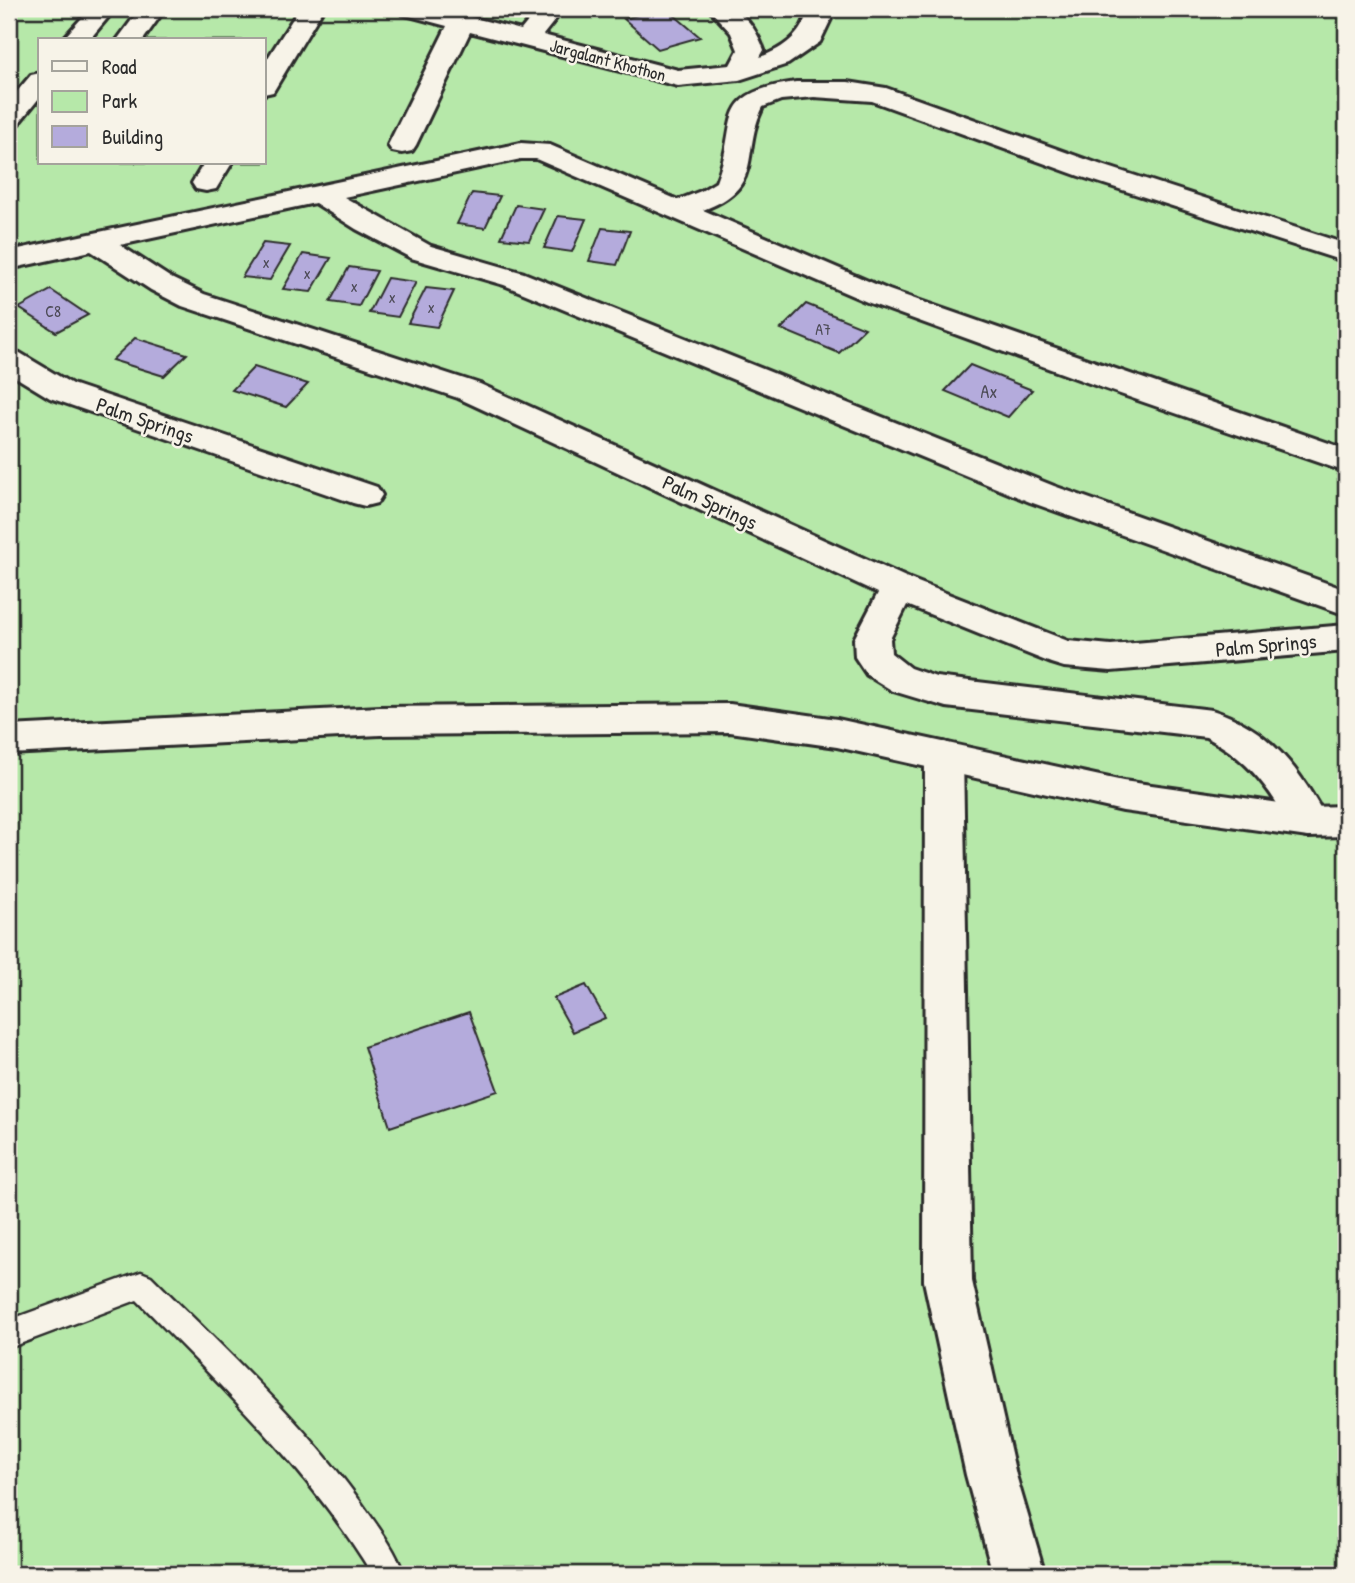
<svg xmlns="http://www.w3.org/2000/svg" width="1355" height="1583" font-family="'Patrick Hand',sans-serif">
<rect width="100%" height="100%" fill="#eae5e6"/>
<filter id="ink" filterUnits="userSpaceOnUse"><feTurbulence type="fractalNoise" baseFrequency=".0143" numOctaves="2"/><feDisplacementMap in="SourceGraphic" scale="14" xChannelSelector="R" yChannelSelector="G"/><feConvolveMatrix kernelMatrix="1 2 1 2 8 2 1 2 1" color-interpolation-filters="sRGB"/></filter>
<g filter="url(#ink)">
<path fill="#b6e8a9" stroke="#708a6a" stroke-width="2" fill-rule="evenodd" d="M9,9H1346V1574H9ZM40,40H264V163H40Z"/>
<path fill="#b4abdc" stroke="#2b2b2b" stroke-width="2" d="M658,9H667L700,37L658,49L624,19Z
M472,193L500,196L485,228L457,224Z
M516,205L544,209L529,241L501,238Z
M558,216L586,219L572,252L544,248Z
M602,228L630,231L617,265L589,261Z
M263,243L290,246L270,280L242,277Z
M303,254L331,258L311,292L283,289Z
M349,267L377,271L359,306L330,302Z
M387,278L416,282L398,317L369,313Z
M426,288L454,291L437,327L408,323Z
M51,290L88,315L56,332L19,308Z
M806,304L865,328L839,353L781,329Z
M135,338L187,354L164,376L112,360Z
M970,365L1032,390L1008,417L945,391Z
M254,367L308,384L286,407L232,390Z
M586,985L605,1018L573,1032L554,998Z
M469,1012L498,1091L390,1127L364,1047Z"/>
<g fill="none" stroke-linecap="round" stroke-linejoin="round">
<defs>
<path id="service" d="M141,1272L151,1276C223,1348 300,1418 360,1501C376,1524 395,1548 404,1574H372C309,1470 221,1386 137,1300L9,1348V1320Z"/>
<path id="minor" d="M90,9H115L89,40H62Z
M140,9H165L143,40H117Z
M299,9H323L273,92L264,94V64Z
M399,9H439L521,30L534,14L532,9H556L559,15L543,35L678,70L730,65L738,50L731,33L709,9H736C749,20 758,33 764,50L760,57C780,50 798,38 805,19L802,9H826L831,19L820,42L788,64L739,80L678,86L470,32L416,145L412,151L402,153L392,151L388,145L447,26L402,14Z
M40,73V97L18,124L9,126V101L31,75Z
M796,82H848L886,88L1099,164L1346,244V262L1079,176L872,101L814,97L781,100L763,107C740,154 766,187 703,210L889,290L1346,449V472L1100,387L867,302L536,159H521L344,197L431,246L524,273L1054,486L1346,590V615L1030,502L504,285L411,258L356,229L315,203L120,245L171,278L204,294L480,384L910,579L1068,641L1111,645L1346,625V651L1111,671L1064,667L1051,663L907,605L890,639L891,653L910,668L936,677L1212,710C1270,728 1300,770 1328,822L1322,833L1308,837L1294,833C1272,791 1249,759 1206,737L946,707L893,691L867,675L855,657L854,639L878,593L458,398L182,306L151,290L91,251L9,269V251L521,143L550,145L678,200L701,191L716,182C741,121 710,94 796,82Z
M204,163H232L216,189L206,191L196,189L192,183Z
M9,350L20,353L72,384L377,487L382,495L377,503L365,506L353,503L50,398L9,373Z
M944,742L957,746L963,756L972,1281L1016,1475L1045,1574H993L966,1475L924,1281L925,756L931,746Z"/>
<path id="tertiary" d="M730,704L837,719L1123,781L1308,807L1346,806V836L1308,837L1123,811L837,747L730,732L380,735L9,754V726L380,707Z"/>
</defs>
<use href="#service" stroke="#2b2b2b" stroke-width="5"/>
<use href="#minor" stroke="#2b2b2b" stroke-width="6"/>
<use href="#tertiary" stroke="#2b2b2b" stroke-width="6"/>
<use href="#service" fill="#f7f3e8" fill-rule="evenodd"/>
<use href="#minor" fill="#f7f3e8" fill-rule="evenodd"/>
<use href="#tertiary" fill="#f7f3e8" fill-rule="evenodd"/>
</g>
</g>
<g text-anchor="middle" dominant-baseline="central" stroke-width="5" stroke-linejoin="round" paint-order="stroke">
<g font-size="16" fill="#4d4b57">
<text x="266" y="262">x</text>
<text x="307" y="273">x</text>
<text x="354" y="286">x</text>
<text x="392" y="297">x</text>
<text x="431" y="307">x</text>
<text x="53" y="311">C8</text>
<text x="823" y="329">A7</text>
</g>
<g font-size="18" fill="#2b2b2b" stroke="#f7f3e8">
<text transform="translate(608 60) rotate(15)">Jargalant Khothon</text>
</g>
<g font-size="18" fill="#4d4b57">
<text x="989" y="391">Ax</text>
</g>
<g font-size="21" fill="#2b2b2b" stroke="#f7f3e8">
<text transform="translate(145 420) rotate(19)">Palm Springs</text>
<text transform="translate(710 502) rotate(25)">Palm Springs</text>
<text transform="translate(1266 645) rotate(-5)">Palm Springs</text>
</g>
</g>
<rect width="1355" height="1583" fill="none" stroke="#f7f3e8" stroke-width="35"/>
<rect x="18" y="18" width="1320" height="1548" fill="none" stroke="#2b2b2b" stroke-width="2.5" filter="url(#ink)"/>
<rect x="38" y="38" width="228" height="126" fill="#f7f3e8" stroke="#a5a39c" stroke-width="2"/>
<rect x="52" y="61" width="35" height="10" fill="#f7f3e8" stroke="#a5a39c" stroke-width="2"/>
<text x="102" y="74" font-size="21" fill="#2b2b2b">Road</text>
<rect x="52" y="91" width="35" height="21" fill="#b6e8a9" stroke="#a5a39c" stroke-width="2"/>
<text x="102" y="108" font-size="21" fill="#2b2b2b">Park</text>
<rect x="52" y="126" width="35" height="21" fill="#b4abdc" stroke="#a5a39c" stroke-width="2"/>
<text x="102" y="144" font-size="21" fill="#2b2b2b">Building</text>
</svg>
